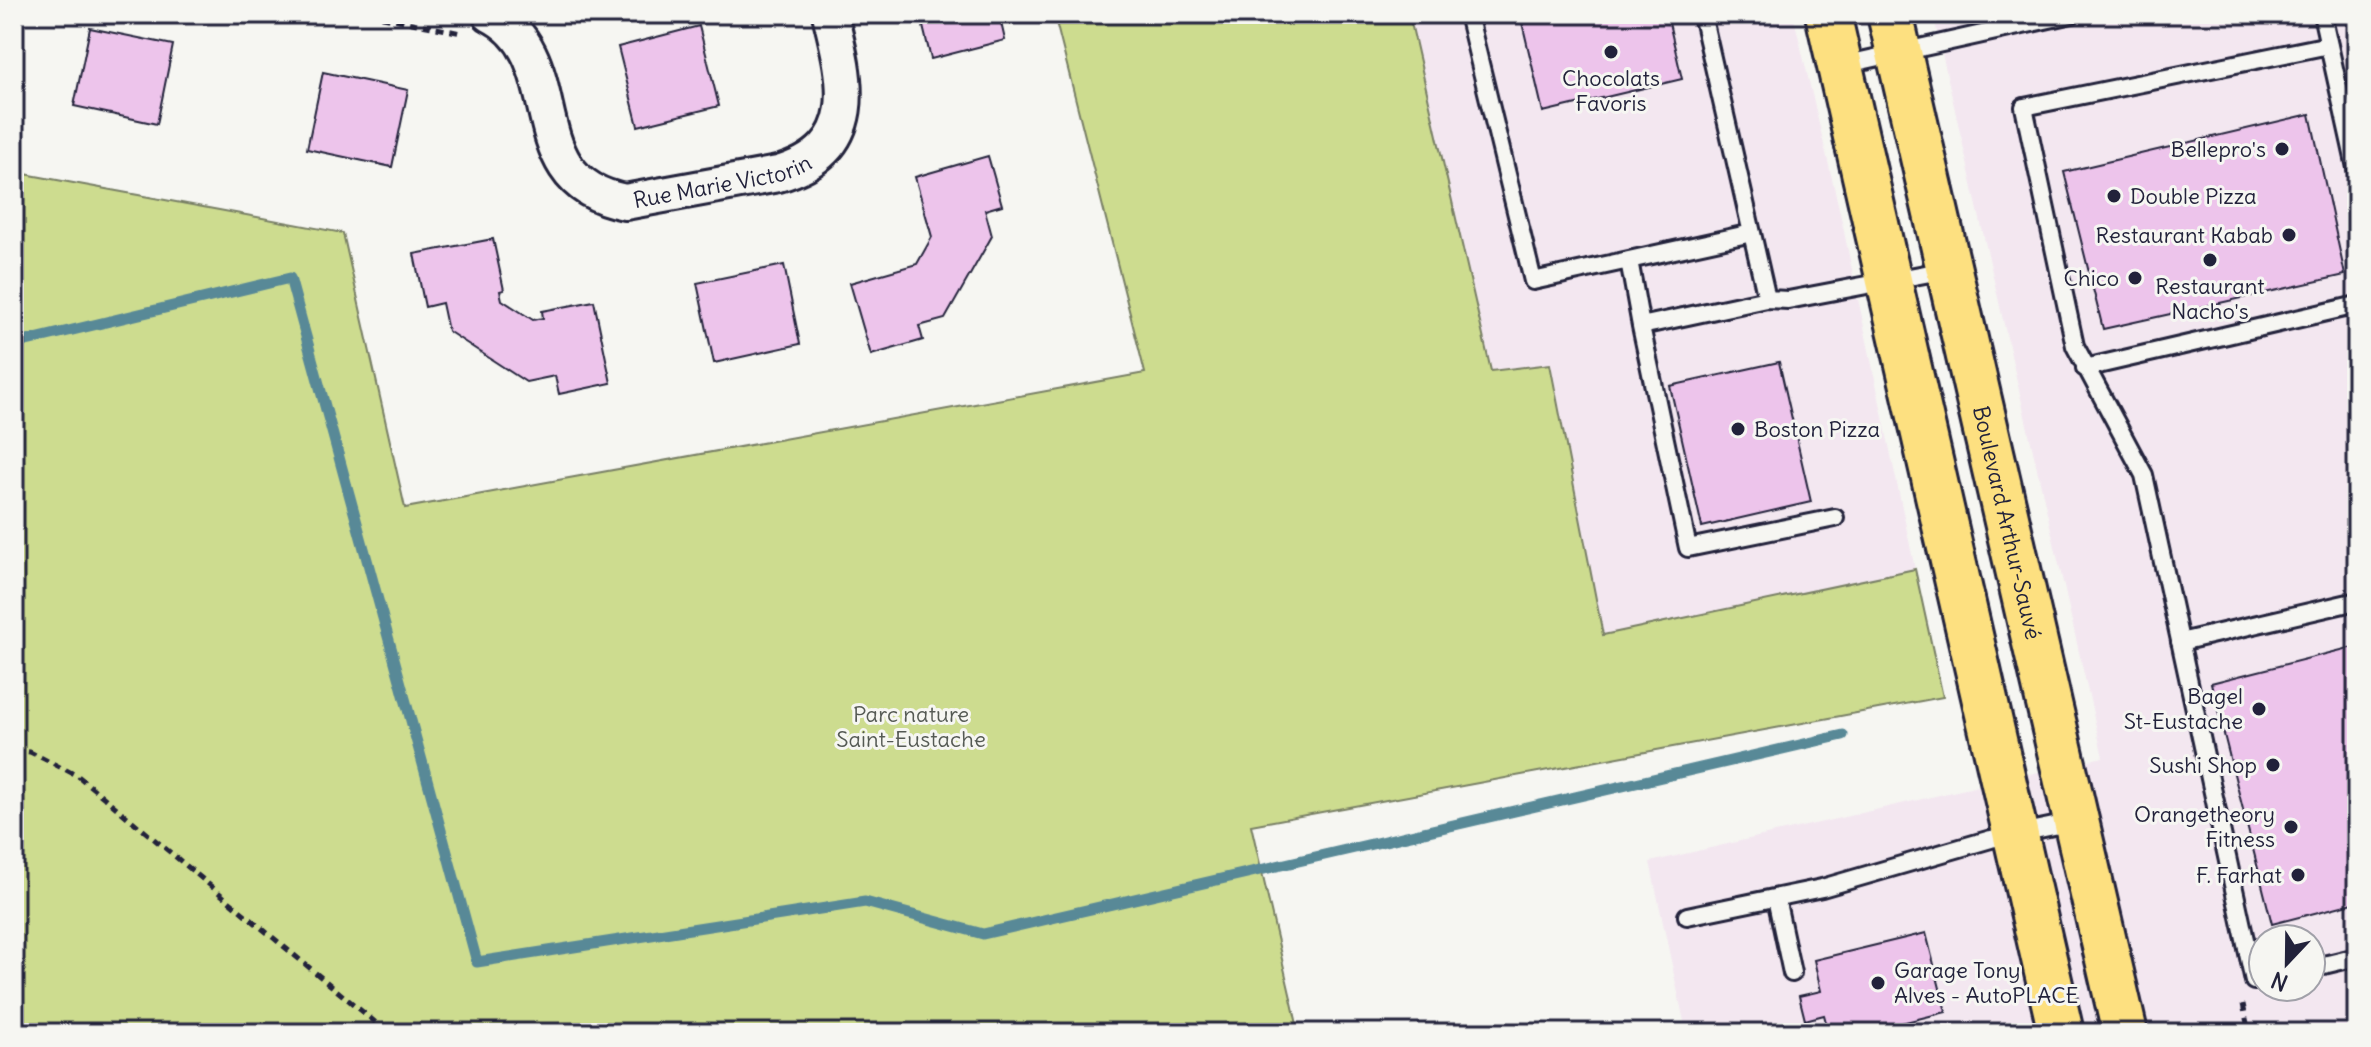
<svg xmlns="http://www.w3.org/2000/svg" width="2371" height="1047" font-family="Delius,sans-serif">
<rect width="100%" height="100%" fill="#f6f6f2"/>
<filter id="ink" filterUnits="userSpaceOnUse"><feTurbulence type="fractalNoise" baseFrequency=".0125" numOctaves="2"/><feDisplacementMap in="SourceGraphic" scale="16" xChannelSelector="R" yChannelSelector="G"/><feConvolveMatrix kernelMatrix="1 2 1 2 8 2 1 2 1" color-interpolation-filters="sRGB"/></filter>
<g filter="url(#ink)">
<path fill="#f3e7f0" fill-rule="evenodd" d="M1409,14H1793L1839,208L1915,569L1603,635L1551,364L1492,372Z
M1933,14H2357V1033H1677L1686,1031L1650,862L2103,757ZM2263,939H2311V987H2263Z"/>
<path fill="#cddc8f" stroke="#787f65" stroke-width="2" d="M1054,14H1409L1491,371L1550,364L1603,635L1915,569L1943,697L1251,825L1299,1033H14V172L343,233L405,508L1145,373Z"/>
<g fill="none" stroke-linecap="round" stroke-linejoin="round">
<path stroke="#598997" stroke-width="11" d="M14,344L290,278L477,962L865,902L983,934L1843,735"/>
</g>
<path fill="#edc4eb" stroke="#22223b" stroke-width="2" d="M920,14H999L1005,40L931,59Z
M1520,14H1667L1682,79L1543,112Z
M699,26L719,106L638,126L618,47Z
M90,28L173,45L157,124L74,106Z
M323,72L408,90L392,167L307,149Z
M2310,114L2345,275L2103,329L2064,172Z
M988,156L1002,205L985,210L992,236L945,319L919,326L923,340L871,355L850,283L917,264L932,237L915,177Z
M493,239L504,290L500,291L502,300L533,320L543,318L542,311L594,301L611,383L559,394L555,376L526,382L448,331L442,303L425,307L414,254Z
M784,265L800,344L714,363L697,283Z
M1779,362L1811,502L1702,527L1670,386Z
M2357,646V902L2272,924L2211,683Z
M1926,933L1946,1012L1861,1033H1829L1824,1015L1805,1020L1799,996L1821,991L1814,960Z"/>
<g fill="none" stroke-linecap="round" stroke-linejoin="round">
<defs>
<path id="service" d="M1468,14L1533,281L1752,233
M1702,14L1767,299L1641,326L1688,548L1835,518
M2322,14L2357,172
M1843,65L2072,14
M1629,260L1641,326
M1767,299L1788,300L1946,270
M2085,368L2357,305
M2180,642L2357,601
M1776,898L1792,973
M1687,916L1822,888L1991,839L2073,822
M2311,968L2357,957
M2263,979L2254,981L2144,475L2075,346L2024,107L2329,45"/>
<g id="minor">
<path id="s1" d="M490,14C575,57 513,182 625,202L778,174C864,149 847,82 830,14"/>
</g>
<g id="primary">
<path d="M1828,14L2061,1033"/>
<path id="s2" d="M1890,14L2125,1033"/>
</g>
</defs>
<use href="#service" stroke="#22223b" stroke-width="22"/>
<use href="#minor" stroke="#22223b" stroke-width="40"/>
<use href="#primary" stroke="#22223b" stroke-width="50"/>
<path stroke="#22223b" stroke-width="5" stroke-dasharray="8 6" stroke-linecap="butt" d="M368,14L461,33
M14,750L30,752L78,776L381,1027L402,1033
M2243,1004L2249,1033"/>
<use href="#service" stroke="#f6f6f2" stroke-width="16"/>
<use href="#minor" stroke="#f6f6f2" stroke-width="34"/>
<use href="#primary" stroke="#fde080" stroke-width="44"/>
</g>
</g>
<g fill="#22223b" stroke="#f6f6f2" stroke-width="3">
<circle cx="1611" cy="52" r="8"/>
<circle cx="2282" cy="149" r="8"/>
<circle cx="2114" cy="196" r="8"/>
<circle cx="2289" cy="235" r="8"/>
<circle cx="2210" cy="260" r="8"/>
<circle cx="2135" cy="278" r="8"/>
<circle cx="1738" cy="429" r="8"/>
<circle cx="2259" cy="709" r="8"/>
<circle cx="2273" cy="765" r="8"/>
<circle cx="2291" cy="827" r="8"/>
<circle cx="2298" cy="875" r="8"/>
<circle cx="1878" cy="983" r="8"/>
</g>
<g text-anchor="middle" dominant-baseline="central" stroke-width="6" stroke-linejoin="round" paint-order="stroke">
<g font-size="22" fill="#22223b" stroke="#f6f6f2" text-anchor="end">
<text x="1611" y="78" text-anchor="middle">Chocolats<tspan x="1611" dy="25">Favoris</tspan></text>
<text x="2266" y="149">Bellepro's</text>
<text x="2130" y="196" text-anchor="start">Double Pizza</text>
<text x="2273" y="235">Restaurant Kabab</text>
<text x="2119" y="278">Chico</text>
<text x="2210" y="286" text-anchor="middle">Restaurant<tspan x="2210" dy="25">Nacho's</tspan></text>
<text x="1754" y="429" text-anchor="start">Boston Pizza</text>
<text x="2243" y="696">Bagel<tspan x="2243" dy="25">St-Eustache</tspan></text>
<text x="2257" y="765">Sushi Shop</text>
<text x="2275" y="814">Orangetheory<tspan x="2275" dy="25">Fitness</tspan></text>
<text x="2282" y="875">F. Farhat</text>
<text x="1894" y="970" text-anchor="start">Garage Tony<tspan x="1894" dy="25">Alves - AutoPLACE</tspan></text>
</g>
<g font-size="22" fill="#22223b" stroke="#f6f6f2">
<text stroke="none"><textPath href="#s1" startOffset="346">Rue Marie Victorin</textPath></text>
<text stroke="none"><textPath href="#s2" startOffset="522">Boulevard Arthur-Sauvé</textPath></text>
</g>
<g font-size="22" fill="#555a54" stroke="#f6f6f2">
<text x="911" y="714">Parc nature<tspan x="911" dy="25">Saint-Eustache</tspan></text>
</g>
</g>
<rect width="2371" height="1047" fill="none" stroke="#f6f6f2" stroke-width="48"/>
<rect x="24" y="24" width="2323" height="999" fill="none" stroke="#22223b" stroke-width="3" filter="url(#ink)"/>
<g transform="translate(2287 963) rotate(202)"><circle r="38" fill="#f6f6f2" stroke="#a1a1a9" stroke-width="2"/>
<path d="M0-6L14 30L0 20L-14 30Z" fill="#22223b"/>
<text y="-12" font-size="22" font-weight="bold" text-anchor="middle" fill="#22223b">N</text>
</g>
</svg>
